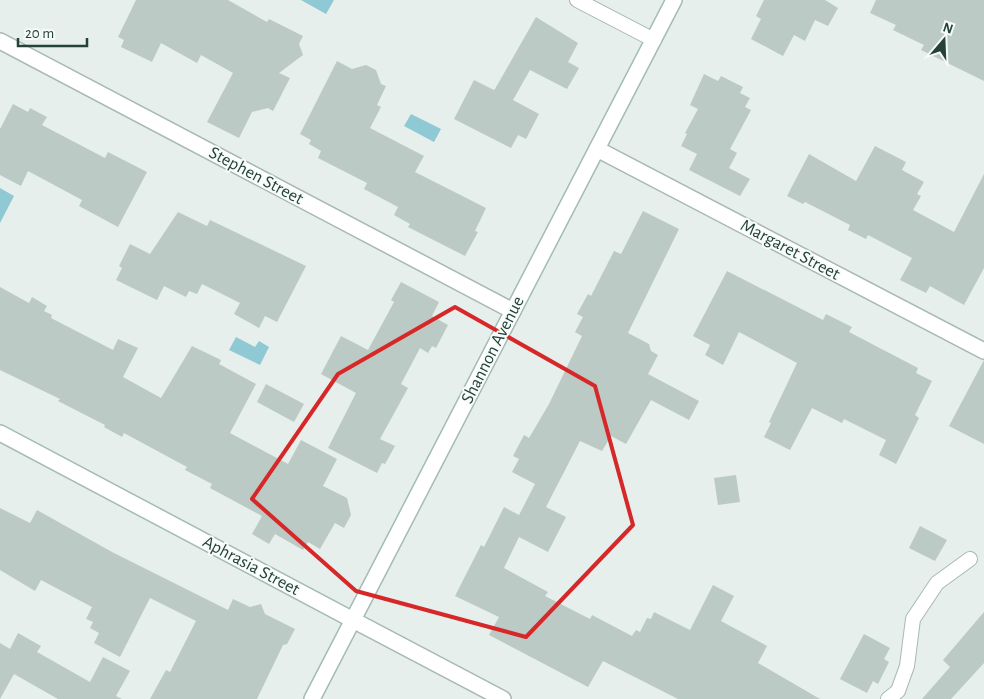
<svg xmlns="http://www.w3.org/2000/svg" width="984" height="699" font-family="'Alegreya Sans',sans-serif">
<rect width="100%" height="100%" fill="#e6efeb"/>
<path fill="#8ec9d4" d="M301,0H334L326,14Z
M411,114L441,129L434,142L404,126Z
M0,188L14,196L0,223Z
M236,337L255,347L259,341L269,347L260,365L229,350Z"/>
<path fill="#bbcac4" d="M136,0H228L267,22L269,19L303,36L299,44L303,55L279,73L290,78L273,111L268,108L252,112L239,138L207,122L233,73L201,55L197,63L161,43L152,62L121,47L124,40L118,37Z
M764,0H825L838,8L828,26L815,20L805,41L794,35L783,56L751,39L761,19L756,16Z
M876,0H984V81L921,50L924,45L893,30L896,25L870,13Z
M536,17L578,43L568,62L579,68L567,89L530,70L513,100L539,114L526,139L518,135L511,148L454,119L474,80L494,90L495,89Z
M337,61L352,69L366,65L376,70L381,84L386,86L377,105L381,107L370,128L424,156L415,172L486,208L475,231L478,232L465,256L408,227L410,224L394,215L398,207L364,189L367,183L318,158L321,151L309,144L311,140L300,134Z
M704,74L718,81L721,76L743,87L740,93L750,98L745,107L751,110L730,149L737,153L729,168L750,179L740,196L689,170L697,154L681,146L687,134L685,133L698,109L690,105Z
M13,104L28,112L30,108L47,117L42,125L105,158L108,152L147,172L118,227L79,206L82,200L28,171L21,186L0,175V129Z
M875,146L906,162L902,170L924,182L917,194L921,196L913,210L954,232L984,174V268L964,305L930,286L926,293L900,280L912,258L868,235L866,239L848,230L850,225L805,202L803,204L787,196L809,154L856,181Z
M643,211L679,229L628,333L649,344L651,351L658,355L648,374L699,401L689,420L651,400L626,444L611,436L602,451L580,441L546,507L566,517L548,552L519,537L504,568L548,592L545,596L590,619L592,615L632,636L636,630L640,632L647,618L651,619L654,612L690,630L713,585L734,596L721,621L767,646L758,663L820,699H678L603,661L588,687L489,635L499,617L455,596L481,545L484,547L504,507L519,515L535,484L512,472L519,459L513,456L524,435L529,438L549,404L582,336L575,332L583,317L577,314L588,294L591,296L614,251L621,254Z
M178,212L207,226L210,220L306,266L277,322L265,316L259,328L234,314L240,303L202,284L197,294L189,291L186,297L164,286L157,300L116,280L122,268L119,266L130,244L150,254Z
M727,271L823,320L826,314L852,327L849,332L918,368L916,373L932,381L915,415L919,418L896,464L879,455L886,440L844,419L842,423L812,408L790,450L764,437L771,423L769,422L797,363L739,332L723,365L705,355L710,345L693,336Z
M401,282L439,302L432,316L448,325L436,348L432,346L428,353L420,348L401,384L408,388L380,439L395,446L385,464L382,463L377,473L328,448L356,393L321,374L341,336L368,350L394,302L391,300Z
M0,287L29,303L32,297L47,306L44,311L52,315L51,318L113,350L118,339L138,348L123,377L161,398L192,346L221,360L219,364L256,384L230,433L288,464L301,440L337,459L323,486L347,498L351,515L344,528L335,523L320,549L308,542L303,550L275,534L269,544L252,534L262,516L210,488L212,484L185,470L187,467L124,433L122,437L104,427L105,425L58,401L60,399L0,370Z
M984,360V444L949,426Z
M266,384L304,404L294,422L257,402Z
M736,475L740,502L718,505L714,478Z
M0,508L30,523L37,510L112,552L228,610L233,599L250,607L261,604L265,614L295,629L287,644L283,645L257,699H150L166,670L170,672L196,621L150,598L120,657L94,643L99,633L90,628L93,622L86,619L92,607L41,580L35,591L0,570Z
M920,526L947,540L935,561L909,548Z
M984,612V663L951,699H922L950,667L943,660Z
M18,633L41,646L37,652L90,682L103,657L130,671L116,696L122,699H58L14,674L0,699V643L10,649Z
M864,634L890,648L884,659L889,662L878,684L873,681L867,693L840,679Z"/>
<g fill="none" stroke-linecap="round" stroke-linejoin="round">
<defs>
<path id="service" d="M577,0L654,40
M888,699L898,691L907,666L913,619L937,583L970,559"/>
<path id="minor" d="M0,41L513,311
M597,149L984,351"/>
<path id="tertiary" d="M353,620L503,699"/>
<path id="secondary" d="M0,433L353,620
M312,699L674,0"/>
</defs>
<use href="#service" stroke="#a8b8b2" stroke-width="16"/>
<use href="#minor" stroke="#a8b8b2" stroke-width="18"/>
<use href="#tertiary" stroke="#a8b8b2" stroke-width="18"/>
<use href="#secondary" stroke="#a4bbb3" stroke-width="18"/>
<use href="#service" stroke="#fff" stroke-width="14"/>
<use href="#minor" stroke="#fff" stroke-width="15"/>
<use href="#tertiary" stroke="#fff" stroke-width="15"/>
<use href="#secondary" stroke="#fff" stroke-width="15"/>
</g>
<path fill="none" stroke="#d62828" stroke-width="4" stroke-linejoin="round" d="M455,307L595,386L633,525L526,637L356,591L252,499L338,374Z"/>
<g text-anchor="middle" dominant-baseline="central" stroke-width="4" stroke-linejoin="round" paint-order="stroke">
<g font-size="18" fill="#24423a" stroke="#f7fbf9">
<text transform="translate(256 176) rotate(28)">Stephen Street</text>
<text transform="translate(790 250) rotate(28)">Margaret Street</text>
<text transform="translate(493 350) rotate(-63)">Shannon Avenue</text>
<text transform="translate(251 566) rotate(28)">Aphrasia Street</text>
</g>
</g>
<g transform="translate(944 40) rotate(19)" stroke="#f7fbf9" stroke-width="4" paint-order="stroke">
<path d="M0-4L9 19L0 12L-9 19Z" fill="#24423a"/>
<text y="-8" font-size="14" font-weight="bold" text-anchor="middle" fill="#24423a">N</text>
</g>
<path d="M18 38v8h69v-8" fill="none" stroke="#24423a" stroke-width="2.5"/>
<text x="25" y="38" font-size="15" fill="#24423a" stroke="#f7fbf9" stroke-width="4" paint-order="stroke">20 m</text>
</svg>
